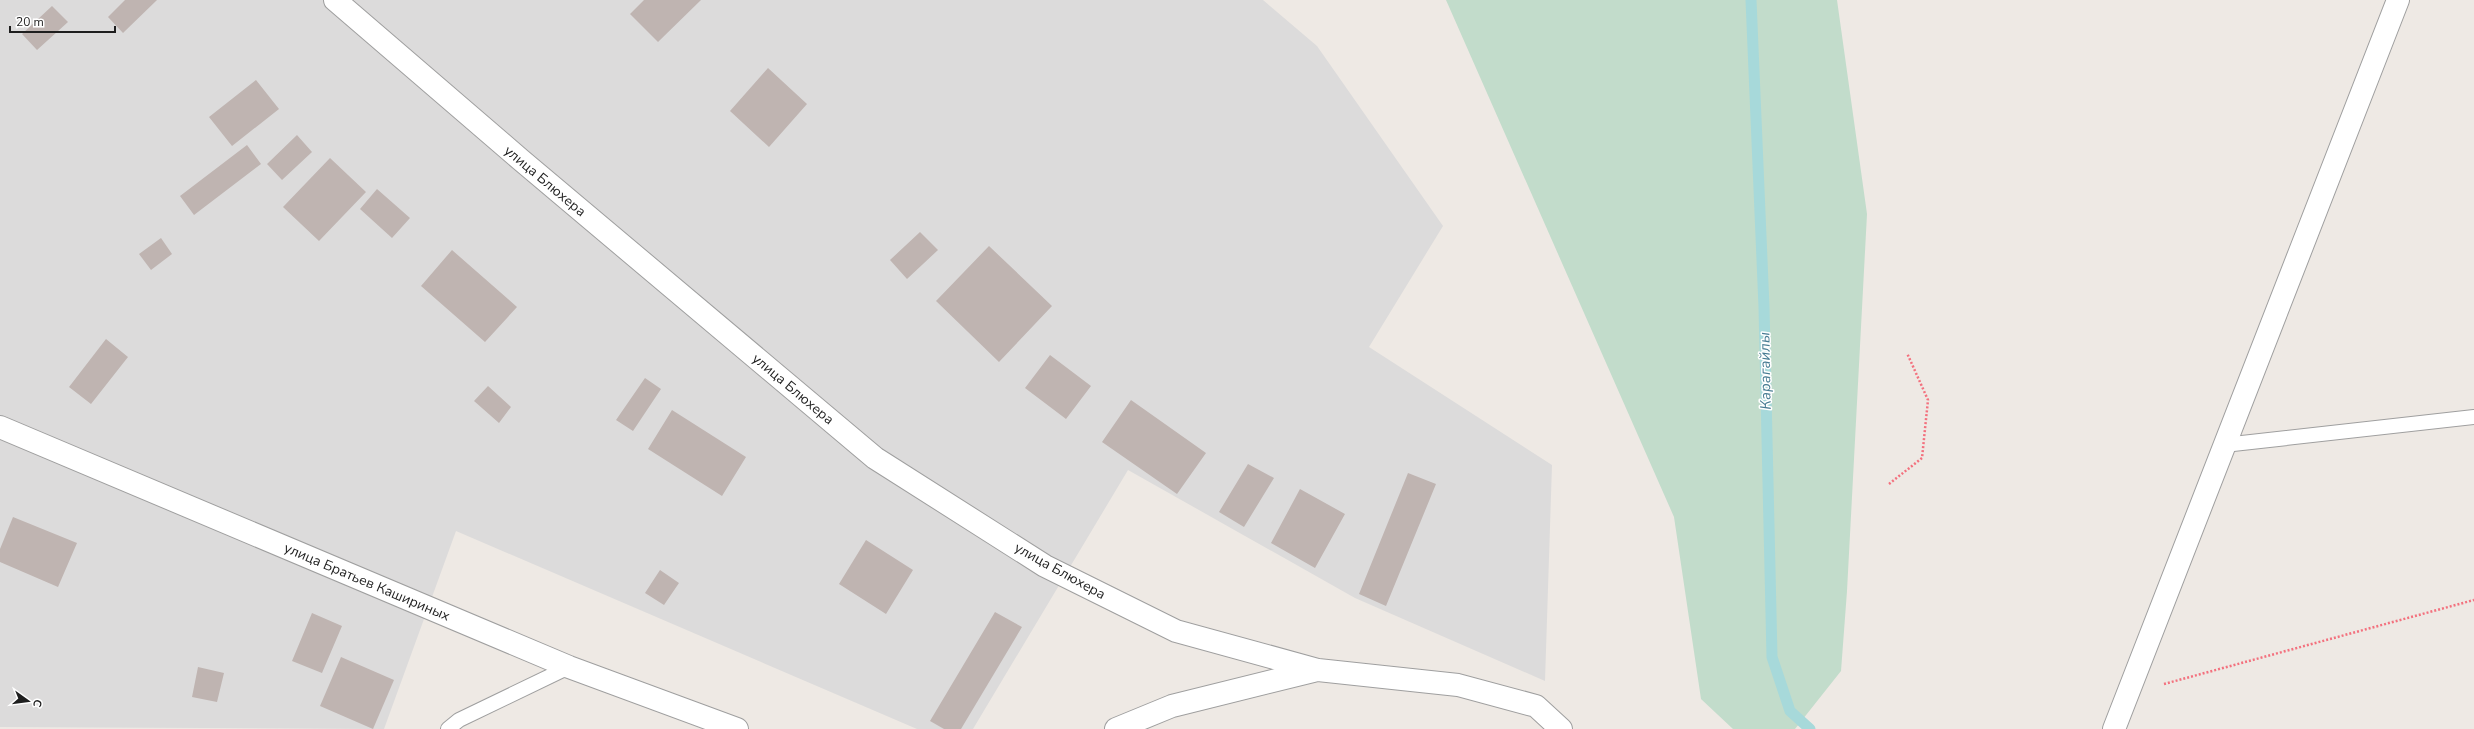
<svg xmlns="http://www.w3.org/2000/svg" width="2474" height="729" font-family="'Nunito Sans',sans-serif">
<rect width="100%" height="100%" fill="#eee9e4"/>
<path fill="#dcdbdb" d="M0,0H1263L1317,46L1443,226L1369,347L1552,465L1545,681L1355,598L1128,470L973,729H917L456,531L384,729L0,727Z"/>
<path fill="#c2dccb" d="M1446,0H1837L1867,214L1847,591L1841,671L1795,729H1733L1701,699L1674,517Z"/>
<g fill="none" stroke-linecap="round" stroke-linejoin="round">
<path stroke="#a7d9da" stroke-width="11" d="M1751,0L1764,307L1772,657L1790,711L1810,729"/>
</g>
<path fill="#bfb4b1" d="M125,0H157L123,33L108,17Z
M644,0H701L658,42L630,14Z
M52,6L68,22L37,50L22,34Z
M768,68L807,104L769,147L730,111Z
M256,80L279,109L232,146L209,117Z
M297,135L312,152L282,180L267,164Z
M247,145L261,164L194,215L180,196Z
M330,158L366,192L319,241L283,207Z
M377,189L410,218L392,238L360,209Z
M920,232L938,250L907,279L890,260Z
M161,238L172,254L151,270L139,254Z
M989,246L1052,306L999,362L936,301Z
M452,250L517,307L485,342L421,286Z
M106,339L128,357L91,404L69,387Z
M1050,355L1091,386L1066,419L1025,388Z
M645,378L661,389L633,431L616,420Z
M488,386L511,407L499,423L474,401Z
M1131,400L1206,453L1177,494L1102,442Z
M672,410L746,457L722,496L648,449Z
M1248,464L1274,478L1244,527L1219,512Z
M1408,473L1436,484L1386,606L1359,594Z
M1300,489L1345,514L1315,568L1271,543Z
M13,517L77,543L58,587L0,562V549Z
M866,540L913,570L886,614L839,584Z
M660,570L679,583L664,605L645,593Z
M995,612L1022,627L961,729H944L930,721Z
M312,613L342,626L322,673L292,661Z
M341,657L394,680L373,729L320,706Z
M198,667L224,673L217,702L192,697Z"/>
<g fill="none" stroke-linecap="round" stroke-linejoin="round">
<defs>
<path id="service" d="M2224,445L2474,417
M448,729L459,720L569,667"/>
<path id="minor" d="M335,0L521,160L875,458L1045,566L1176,631L1318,670L1458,685L1536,706L1561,729
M0,427L569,667L737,729
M1116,729L1172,706L1317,670
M2114,729L2398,0"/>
</defs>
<use href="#service" stroke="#9f9f9f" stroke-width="16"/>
<use href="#minor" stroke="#9f9f9f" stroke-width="24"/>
<path stroke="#f3717e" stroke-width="2.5" stroke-dasharray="2 2" stroke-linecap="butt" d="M1889,484L1922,458L1928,400L1907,353
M2164,684L2474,600"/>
<use href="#service" stroke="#fff" stroke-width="14"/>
<use href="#minor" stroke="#fff" stroke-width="22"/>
</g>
<g text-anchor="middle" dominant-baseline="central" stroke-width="3" stroke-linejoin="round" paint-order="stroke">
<g font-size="14" fill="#1e1e1e" stroke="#fff">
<text transform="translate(545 181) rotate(40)">улица Блюхера</text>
<text transform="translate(793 389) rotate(40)">улица Блюхера</text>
<text transform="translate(1060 571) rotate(29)">улица Блюхера</text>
<text transform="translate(367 582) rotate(23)">улица Братьев Кашириных</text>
</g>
<g font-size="15" font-style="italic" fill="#467b92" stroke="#fff">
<text transform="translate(1765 371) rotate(-91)">Карагайлы</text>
</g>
</g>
<g transform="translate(28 701) rotate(104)" stroke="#ffffff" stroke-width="3" paint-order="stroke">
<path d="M0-3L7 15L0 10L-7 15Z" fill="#1e1e1e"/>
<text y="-6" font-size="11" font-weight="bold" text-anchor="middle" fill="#1e1e1e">С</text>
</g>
<path d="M10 26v6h105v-6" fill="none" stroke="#1e1e1e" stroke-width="2"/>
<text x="16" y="26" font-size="12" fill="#1e1e1e" stroke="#ffffff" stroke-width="3" paint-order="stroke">20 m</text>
</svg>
